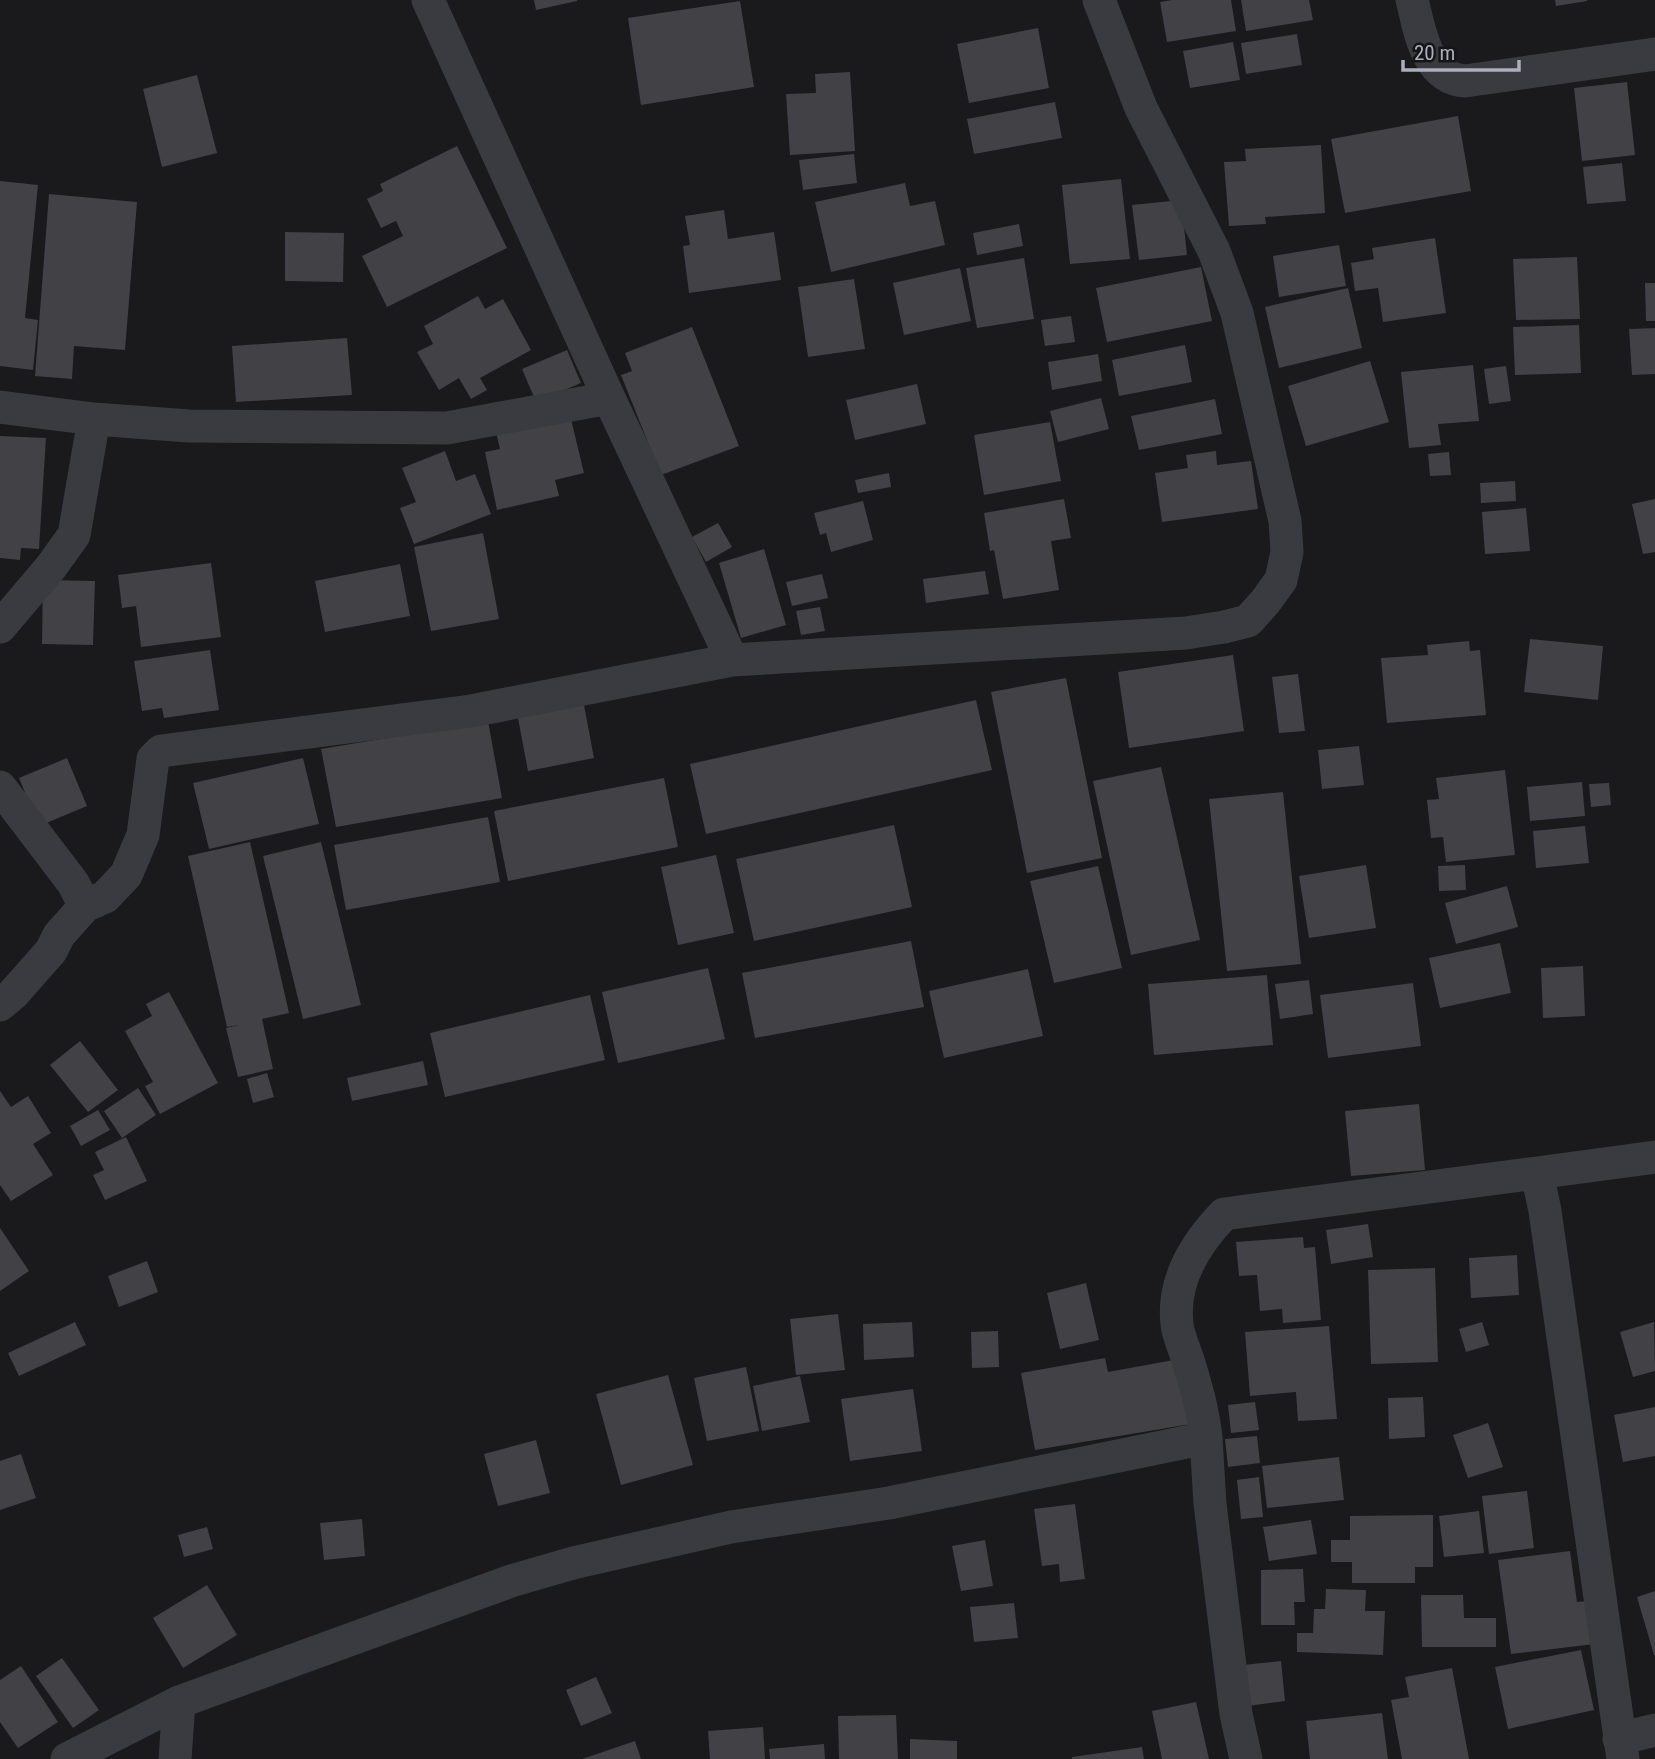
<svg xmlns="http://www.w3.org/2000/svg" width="1655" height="1759" font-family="'Roboto Condensed',sans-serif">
<rect width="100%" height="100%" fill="#1a191c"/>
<path fill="#414146" d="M534,0H577V1L536,10Z
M1172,0H1231L1236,31L1167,42L1160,2Z
M1241,0H1309L1313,20L1246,31Z
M1555,0H1587V1L1556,6Z
M740,1L754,87L641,105L628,18Z
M1038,28L1049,88L969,103L957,44Z
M1297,34L1302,65L1246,74L1241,43Z
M1233,42L1240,80L1190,88L1183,51Z
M850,72L855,151L790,155L786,94L816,93L815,74Z
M197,75L217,153L162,167L143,89Z
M1627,82L1635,155L1582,161L1574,88Z
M1055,102L1062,138L974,154L967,119Z
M1458,116L1471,191L1345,213L1331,139Z
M1321,145L1325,213L1265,217L1266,224L1229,226L1224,162L1246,161L1245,149Z
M457,146L507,248L387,307L362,256L403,236L396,221L381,228L367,199L383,191L380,184Z
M854,154L857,183L803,190L799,160Z
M1622,163L1626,201L1587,204L1583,167Z
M1121,179L1130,259L1070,264L1062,185Z
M0,181L38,185L25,318L38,320L33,370L0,366Z
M905,183L910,206L935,201L945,245L831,272L815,202Z
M49,194L137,202L125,350L74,346L72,379L35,376Z
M1181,200L1187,255L1139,260L1132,205Z
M724,210L728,239L774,232L781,280L689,293L683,246L690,245L685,216Z
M1019,224L1023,246L977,255L973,233Z
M285,232L344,233L343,282L285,281Z
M1435,238L1446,313L1383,322L1378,288L1355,291L1351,263L1374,259L1372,248Z
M1339,245L1346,286L1279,297L1273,256Z
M1577,257L1580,319L1516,320L1513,259Z
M1024,258L1034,319L977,328L966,268Z
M1201,267L1212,321L1107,342L1096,288Z
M960,268L971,321L904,335L893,283Z
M854,279L865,349L808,357L798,287Z
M1645,283H1655V321H1646Z
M1348,288L1362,348L1279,368L1265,307Z
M478,296L485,309L503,299L531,350L480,378L487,390L471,399L459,378L439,390L417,352L433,344L424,326Z
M1071,316L1075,342L1045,346L1041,320Z
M1579,325L1581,373L1515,375L1513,327Z
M692,327L739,446L661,475L621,375L632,371L625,353Z
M1655,328V374L1632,375L1629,329Z
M347,338L352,395L236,402L232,346Z
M1185,345L1192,382L1119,396L1112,360Z
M567,350L581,383L536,402L522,369Z
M1098,354L1102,381L1052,390L1048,362Z
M1370,361L1389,422L1306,446L1288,386Z
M1473,365L1479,421L1438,424L1441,445L1409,448L1401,372Z
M1506,366L1511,401L1489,404L1484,369Z
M917,384L926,424L855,440L846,400Z
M1101,398L1109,429L1058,442L1050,411Z
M1215,399L1222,434L1139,450L1131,416Z
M570,415L584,473L555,480L559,496L497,510L485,452L500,449L496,432Z
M1050,422L1061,481L984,495L974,435Z
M0,436L46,438L39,549L21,548L20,560L0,558Z
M445,451L456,481L475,474L491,514L414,544L400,508L416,502L402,468Z
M1216,451L1217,465L1251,461L1258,509L1162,522L1155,473L1188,468L1186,455Z
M1449,452L1451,475L1430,476L1428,454Z
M889,473L891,487L858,493L855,480Z
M1515,481L1516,501L1481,503L1480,483Z
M1064,499L1071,538L1051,541L1059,590L1003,599L994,550L990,551L984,513Z
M1655,499V552L1643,554L1632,504Z
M863,501L873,540L831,552L826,533L820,535L814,513Z
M1526,508L1530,551L1485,554L1482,512Z
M718,523L732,547L706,562L692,537Z
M483,533L499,619L431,631L414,547Z
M764,549L786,625L741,638L719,563Z
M211,563L221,637L141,647L136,606L122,608L118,575Z
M400,564L410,616L325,632L315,581Z
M985,571L989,594L926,603L923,579Z
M822,574L828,598L792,606L786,582Z
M43,580L95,581L93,645L42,644Z
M820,607L825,631L801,635L796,611Z
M1530,639L1603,646L1598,700L1524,692Z
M1469,641L1470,651L1480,650L1486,715L1387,723L1381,658L1428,655L1427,645Z
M210,650L219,710L164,718L162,708L142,711L134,661Z
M1233,655L1244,731L1129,748L1118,672Z
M1298,674L1305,731L1279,733L1272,677Z
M1066,678L1102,858L1027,873L991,692Z
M976,700L992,770L706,834L690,764Z
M584,705L594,758L528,771L518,718Z
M488,721L502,798L336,827L321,749Z
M1359,746L1364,785L1322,789L1318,750Z
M67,758L87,806L39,826L19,778Z
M303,758L319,824L209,849L193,783Z
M1161,767L1200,940L1131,955L1093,781Z
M1505,770L1515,855L1446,862L1443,837L1431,838L1427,800L1439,799L1436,778Z
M664,778L678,847L508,881L494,811Z
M1582,782L1585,816L1530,821L1527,787Z
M1609,783L1611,805L1591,807L1589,784Z
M1283,792L1301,964L1227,971L1209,799Z
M488,817L500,882L346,910L334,845Z
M894,825L912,907L754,941L736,859Z
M1585,826L1589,863L1536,868L1533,831Z
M250,842L289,1013L262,1019L273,1069L238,1077L226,1028L239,1025L227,1027L188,856Z
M321,842L361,1005L303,1019L263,856Z
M716,855L734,933L678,945L661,867Z
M1366,865L1376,928L1309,938L1299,876Z
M1465,865L1466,890L1439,891L1438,866Z
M1098,866L1122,968L1054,983L1030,881Z
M1507,886L1518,927L1456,944L1445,903Z
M911,941L924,1007L755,1038L742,973Z
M1500,943L1511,993L1440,1008L1429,958Z
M1583,966L1585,1016L1543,1018L1541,968Z
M708,968L725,1039L618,1063L602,992Z
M1028,969L1043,1036L944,1058L929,991Z
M1267,975L1273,1045L1154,1055L1148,984Z
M1309,980L1313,1014L1280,1019L1275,984Z
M1413,983L1421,1046L1328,1058L1320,995Z
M169,992L218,1083L160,1114L145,1086L153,1082L125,1031L152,1016L146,1004Z
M590,995L605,1060L445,1097L430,1033Z
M80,1041L118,1090L88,1112L50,1065Z
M423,1061L428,1085L352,1101L347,1078Z
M267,1073L274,1097L253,1103L247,1079Z
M138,1088L156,1115L122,1138L104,1111Z
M0,1091L11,1107L28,1096L51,1133L33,1144L53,1175L11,1201L0,1185Z
M1419,1104L1425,1170L1351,1176L1345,1111Z
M98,1110L110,1130L81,1146L70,1126Z
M126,1137L147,1181L105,1200L93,1175L104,1170L95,1152Z
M1368,1224L1373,1257L1331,1264L1326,1230Z
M0,1228L29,1271L0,1291Z
M1303,1237L1304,1248L1315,1247L1321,1320L1283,1323L1282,1309L1260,1311L1257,1275L1239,1276L1236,1242Z
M1517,1255L1519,1295L1471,1298L1469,1258Z
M147,1261L158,1292L119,1307L108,1276Z
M1435,1268L1438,1362L1371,1364L1368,1270Z
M1086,1283L1099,1340L1060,1349L1047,1293Z
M838,1314L845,1370L796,1375L790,1319Z
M75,1322L86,1345L19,1376L8,1353Z
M912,1322L914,1357L864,1360L863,1324Z
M1482,1322L1489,1345L1466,1352L1459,1329Z
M1654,1322L1655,1371L1633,1377L1620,1332Z
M1329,1326L1337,1419L1298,1421L1296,1392L1250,1396L1245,1332Z
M998,1331L999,1367L972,1368L971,1332Z
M1105,1358L1108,1372L1179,1359L1191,1424L1035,1450L1021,1373Z
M746,1367L759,1431L707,1441L694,1378Z
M668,1375L693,1465L621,1485L596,1394Z
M800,1376L810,1422L762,1431L753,1386Z
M913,1389L922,1451L850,1461L841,1399Z
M1423,1397L1425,1437L1389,1439L1388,1398Z
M1255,1402L1259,1430L1231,1433L1228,1405Z
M1655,1407V1456L1623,1462L1614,1415Z
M1488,1423L1503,1467L1468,1478L1453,1435Z
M1257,1436L1260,1463L1228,1467L1225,1439Z
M536,1440L550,1493L498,1506L484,1454Z
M21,1454L36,1498L0,1510V1461Z
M1339,1457L1344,1500L1267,1508L1262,1466Z
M1259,1477L1263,1517L1241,1519L1237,1480Z
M1527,1491L1534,1548L1489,1554L1482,1496Z
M1075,1504L1085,1579L1060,1582L1059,1564L1042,1566L1034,1509Z
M1479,1511L1484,1553L1444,1557L1439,1516Z
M1433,1515V1567H1415V1583H1352V1562H1331V1540H1350V1516Z
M362,1519L365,1556L324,1560L320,1523Z
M1311,1520L1317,1554L1269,1561L1263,1527Z
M207,1527L213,1549L184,1557L178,1535Z
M985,1540L993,1586L961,1591L952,1546Z
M1570,1551L1577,1602L1597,1600L1603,1643L1511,1654L1498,1560Z
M1303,1569L1305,1602H1294L1295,1625H1261V1570Z
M207,1585L237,1635L183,1668L153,1618Z
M1326,1589L1366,1590L1365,1611H1385L1383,1655L1297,1652V1633H1313L1314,1609H1325Z
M1655,1591V1655H1654L1637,1597Z
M1421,1595H1463L1464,1618H1496V1647H1422Z
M1014,1603L1018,1638L974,1642L970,1607Z
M1581,1650L1594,1710L1508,1729L1495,1667Z
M62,1658L99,1710L73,1728L36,1676Z
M1281,1661L1285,1701L1247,1706L1243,1665Z
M21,1666L58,1722L18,1748L0,1722V1680Z
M1452,1668L1469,1759H1402L1391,1700L1409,1697L1405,1677Z
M596,1677L612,1713L581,1726L566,1690Z
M1196,1702L1209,1759H1162L1152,1711Z
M1382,1713L1388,1759H1310L1306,1721Z
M896,1715L898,1759H839L838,1716Z
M763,1727L765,1759H710L708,1731Z
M910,1739L957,1741V1759H910Z
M635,1741L641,1759H582Z
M824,1744L825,1759H770L769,1749Z
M1142,1747L1144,1759H1072V1757Z"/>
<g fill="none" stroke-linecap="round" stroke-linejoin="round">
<path stroke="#3a3b41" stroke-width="33" d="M428,0L609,398L732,660
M1412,0C1420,31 1426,78 1465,81L1655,54
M0,407L94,419L189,426L447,428L609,398
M0,627L51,567L74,535L94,419
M0,787L73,883L85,906
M0,1005L13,994L51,951L59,935L85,906L105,897L126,875L143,835L153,759L161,751L471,711L732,660L1186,633L1224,627L1248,621L1265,602L1281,580L1287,552L1285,521L1237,313L1214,251L1141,108L1099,0
M1537,1173L1655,1157
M1206,1438C1203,1410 1196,1386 1188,1360C1184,1348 1178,1335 1177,1324C1172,1281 1196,1243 1224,1214L1537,1173L1545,1211L1623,1759
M1619,1739L1655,1730
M67,1759L179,1702
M175,1759L179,1702L511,1581L573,1563L731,1527L889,1503L1206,1438L1210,1504L1236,1714L1246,1759"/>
</g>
<path d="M1403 60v10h116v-10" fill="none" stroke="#abafbc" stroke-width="3.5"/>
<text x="1414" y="60" font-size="21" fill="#abafbc" stroke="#151417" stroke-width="5" paint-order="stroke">20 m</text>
</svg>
